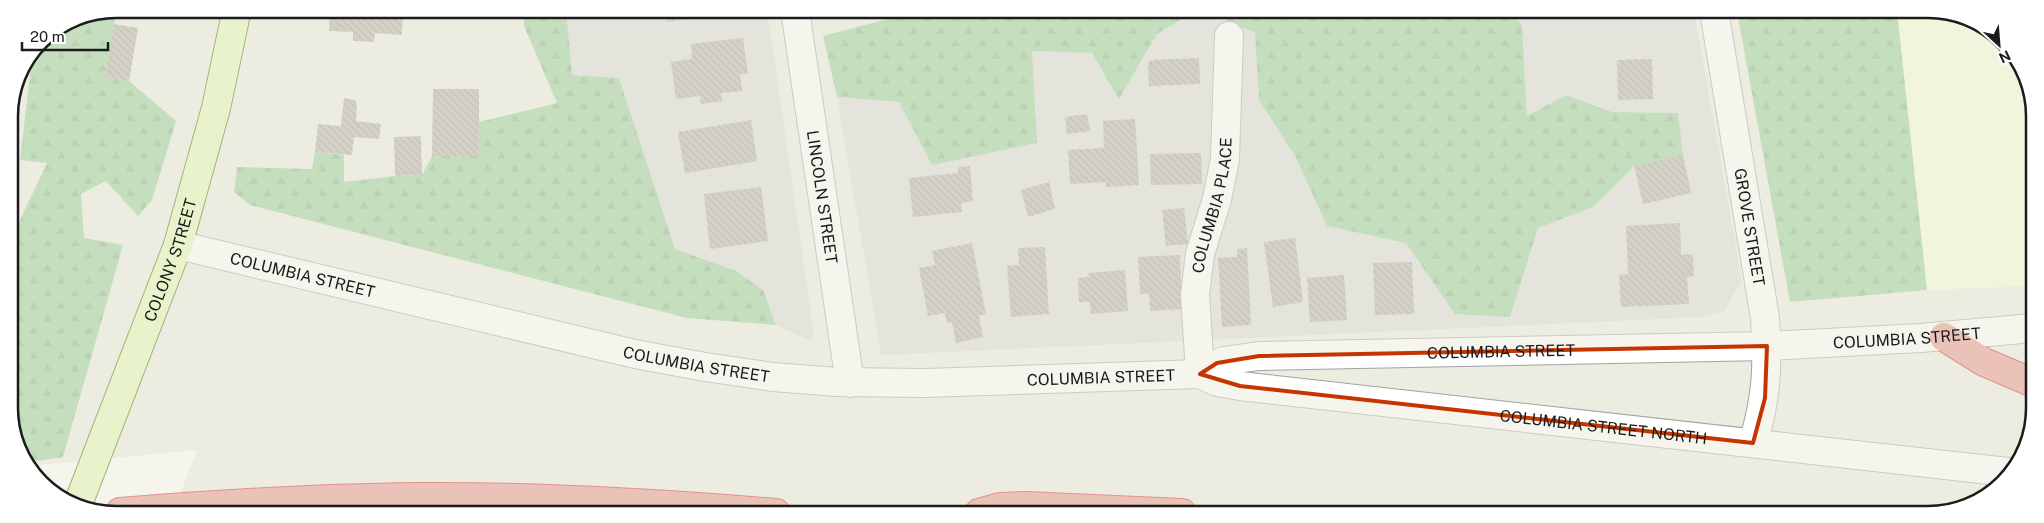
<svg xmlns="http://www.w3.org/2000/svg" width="2044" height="523" font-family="'Public Sans',sans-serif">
<defs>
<pattern id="forest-firs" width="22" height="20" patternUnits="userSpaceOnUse" patternTransform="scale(1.25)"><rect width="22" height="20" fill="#95cd94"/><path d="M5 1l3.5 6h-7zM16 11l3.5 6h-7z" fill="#80af7f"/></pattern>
<pattern id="building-back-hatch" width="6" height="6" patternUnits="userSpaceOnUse" patternTransform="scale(1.25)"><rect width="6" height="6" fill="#b6b1a6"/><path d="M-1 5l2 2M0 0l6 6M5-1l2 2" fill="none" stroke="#938f86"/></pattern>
</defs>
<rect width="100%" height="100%" fill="#edece0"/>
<path fill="#d9d8d8" d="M566,9H767L814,336L810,341L776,325L763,290L736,271L675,249L619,78L572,75Z
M1197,10H1205L1255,33L1259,100L1295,156L1327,226L1406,243L1455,314L1538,228L1593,207L1634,166L1682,155L1678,113L1612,112L1566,95L1527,116L1522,25L1506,10L1694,11L1742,281L1724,311L1702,317L881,355L837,97L899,102L932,165L1037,143L1032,51L1092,53L1119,99L1157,34Z"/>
<path fill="#f4ffd7" d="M1897,11H1950L2004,40L2033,94V286L1927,290Z"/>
<path fill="url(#forest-firs)" d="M117,9L105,77L129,81L176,121L152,200L138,216L106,181L81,194L84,238L123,245L63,457L29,462L11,429L10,236L13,235L47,163L20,160L33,49L40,40L75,17Z
M523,9H566L572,75L619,78L675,249L736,271L763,290L776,325L687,318L250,205L234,192L237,167L312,169L315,152L344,155V182L395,176L422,175L432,156H479V122L557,103L524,26Z
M922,10H1197L1157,34L1119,99L1092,53L1032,51L1037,143L932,165L899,102L837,97L823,36Z
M1205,10H1506L1522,25L1527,116L1566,95L1612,112L1678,113L1683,155L1634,166L1593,207L1538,228L1510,317L1455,314L1406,243L1327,226L1295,156L1259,100L1255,33Z
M1737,11H1897L1927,290L1790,302Z"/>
<path fill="#fff" d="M197,450L173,512H94L40,483L31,466Z"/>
<path fill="url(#building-back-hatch)" d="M330,9H403L402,35L375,33L374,42L353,41V32L329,31Z
M665,9H739V12L667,22Z
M1587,10H1619V11L1588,17Z
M1623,10L1648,11V12L1625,17Z
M114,24L138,28L129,81L105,77Z
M743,38L748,74H740L742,91L721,93L722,101L701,104L700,96L676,99L671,62L692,59L691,44Z
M1199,58L1200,84L1149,86L1148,63L1151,60Z
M1652,59L1653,99L1618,100L1617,60Z
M433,89H479V156H432Z
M344,98L355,100L357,104L356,121L381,124L379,139L354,137L352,155L315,152L318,124L341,126Z
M1087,114L1090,131L1067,134L1065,117Z
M1135,119L1139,185L1106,187V182L1070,184L1068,150L1104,148L1103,121Z
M751,120L757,161L685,173L678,132Z
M421,136L422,175L395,176L394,137Z
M1201,153L1202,184L1151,185L1150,154Z
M1683,155L1691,193L1643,204L1634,166Z
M970,166L973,201L961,203L962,212L913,217L909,178L958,173V167Z
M1049,182L1055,209L1028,217L1021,190Z
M761,187L768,241L710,249L704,194Z
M1184,208L1188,244L1166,246L1162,210Z
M1680,223L1681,255L1693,254L1694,276L1687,277L1689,304L1621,307L1619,275L1628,274L1626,226Z
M1295,238L1303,302L1273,307L1264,242Z
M972,243L986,314L979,316L983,337L956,343L952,322L947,323L945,313L928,316L919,268L935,265L932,251Z
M1045,247L1049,314L1011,317L1007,266L1019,265L1018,248Z
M1247,248L1251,325L1222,327L1218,258L1237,257V249Z
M1180,255L1182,309L1150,311L1149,293L1140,294L1138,257Z
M1412,262L1414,314L1375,315L1373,263Z
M1125,270L1128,311L1091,314L1090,302H1079L1078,278L1089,277L1088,273Z
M1344,275L1347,320L1310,322L1307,278Z"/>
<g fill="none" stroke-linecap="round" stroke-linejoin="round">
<defs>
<g id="minor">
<path id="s1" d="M795,10L850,383"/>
<path id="s2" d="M1714,11L1765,318C1768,366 1767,397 1753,443"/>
<path id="s3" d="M1200,374L1195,294L1200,254L1217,199L1225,159L1229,36"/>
</g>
<g id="tertiary">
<path id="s4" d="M178,245L635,354L705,367L773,377L837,382L925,383L1200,374L1223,361L1259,356L1767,346L1921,338L2033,328"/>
<path id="s5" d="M1200,374L1217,382L1240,386L2008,472"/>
</g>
<g id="secondary">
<path id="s6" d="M78,504L178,245L216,108L237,9"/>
</g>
<path id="motorway" d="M1944,337L1984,362L2033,383
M120,512C219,504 318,498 417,497C537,496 657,503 776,513
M979,513L1000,507L1026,506L1182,513"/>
</defs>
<use href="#minor" stroke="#a2a2a2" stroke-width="30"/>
<use href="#tertiary" stroke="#a2a2a2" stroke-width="30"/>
<use href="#secondary" stroke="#477004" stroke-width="30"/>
<use href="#motorway" stroke="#d52230" stroke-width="30"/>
<use href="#minor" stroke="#fff" stroke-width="28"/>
<use href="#tertiary" stroke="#fff" stroke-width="28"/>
<use href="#secondary" stroke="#e2f9b1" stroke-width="28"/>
<use href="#motorway" stroke="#e68e86" stroke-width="28"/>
</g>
<path d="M0 0H2044V523H0ZM1767,346L1765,398L1753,443L1240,386L1200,374L1217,363L1259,356Z" fill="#edece0" fill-opacity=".55" fill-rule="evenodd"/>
<path fill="none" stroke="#c63500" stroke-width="4" stroke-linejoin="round" d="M1767,346L1765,398L1753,443L1240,386L1200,374L1217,363L1259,356Z"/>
<g text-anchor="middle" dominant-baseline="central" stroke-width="5" stroke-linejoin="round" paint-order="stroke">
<g font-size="16" fill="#1b1b1b" stroke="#fff">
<text stroke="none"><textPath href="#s1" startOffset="189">LINCOLN STREET</textPath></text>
<text stroke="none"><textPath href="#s3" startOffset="171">COLUMBIA PLACE</textPath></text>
<text stroke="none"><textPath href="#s2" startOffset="219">GROVE STREET</textPath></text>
<text stroke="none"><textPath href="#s6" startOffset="261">COLONY STREET</textPath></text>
<text stroke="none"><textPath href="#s4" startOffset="128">COLUMBIA STREET</textPath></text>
<text stroke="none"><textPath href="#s4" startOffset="1748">COLUMBIA STREET</textPath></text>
<text stroke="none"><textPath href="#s4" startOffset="1342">COLUMBIA STREET</textPath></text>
<text stroke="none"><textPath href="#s4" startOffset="532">COLUMBIA STREET</textPath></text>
<text stroke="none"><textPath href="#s4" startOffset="938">COLUMBIA STREET</textPath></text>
<text stroke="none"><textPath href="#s5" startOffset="408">COLUMBIA STREET NORTH</textPath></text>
</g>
</g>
<path d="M0 0H2044V523H0ZM116 18H1928A98 98 0 0 1 2026 116V408A98 98 0 0 1 1928 506H116A98 98 0 0 1 18 408V116A98 98 0 0 1 116 18Z" fill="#fff" fill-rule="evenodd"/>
<path fill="none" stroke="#1b1b1b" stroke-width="2.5" d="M116 18H1928A98 98 0 0 1 2026 116V408A98 98 0 0 1 1928 506H116A98 98 0 0 1 18 408V116A98 98 0 0 1 116 18Z"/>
<g transform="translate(1999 45) rotate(154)" stroke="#ffffff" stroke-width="4" paint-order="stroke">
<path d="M0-4L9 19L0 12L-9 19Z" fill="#1b1b1b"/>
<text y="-8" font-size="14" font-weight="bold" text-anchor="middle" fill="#1b1b1b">N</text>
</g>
<path d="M22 42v8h86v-8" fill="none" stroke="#1b1b1b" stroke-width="2.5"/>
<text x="30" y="42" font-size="15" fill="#1b1b1b" stroke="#ffffff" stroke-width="4" paint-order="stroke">20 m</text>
</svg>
